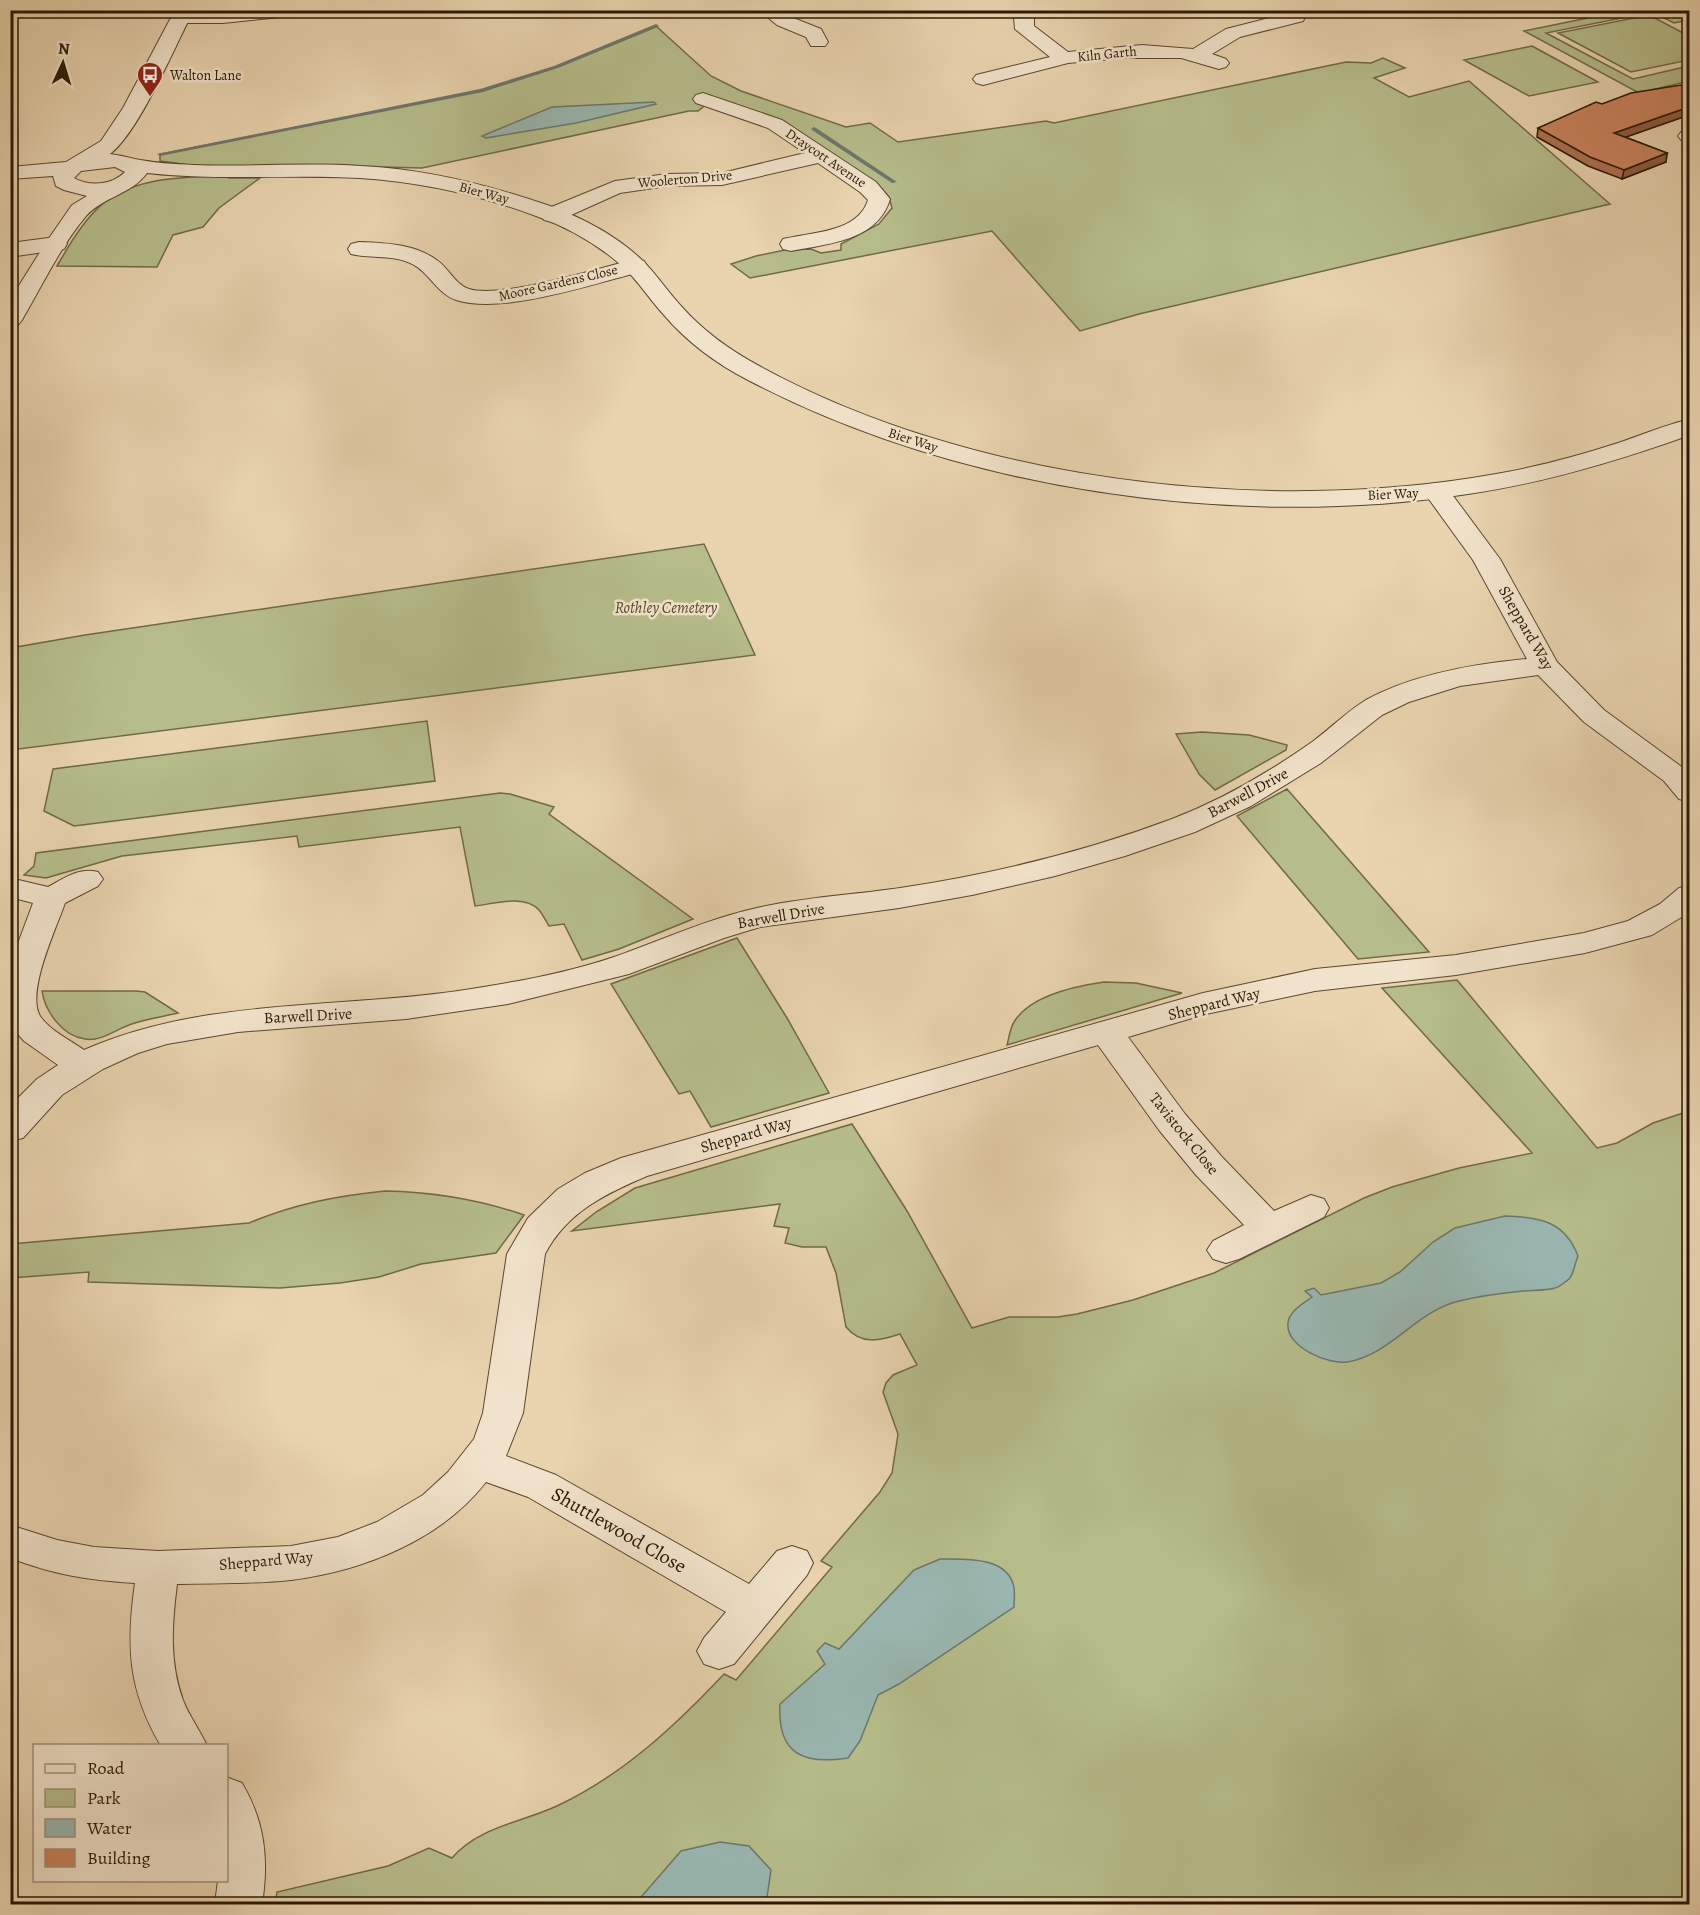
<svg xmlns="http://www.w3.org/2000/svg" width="1700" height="1915" font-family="Alegreya,serif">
<rect width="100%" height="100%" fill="#e9d4af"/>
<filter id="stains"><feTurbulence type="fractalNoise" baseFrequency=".00333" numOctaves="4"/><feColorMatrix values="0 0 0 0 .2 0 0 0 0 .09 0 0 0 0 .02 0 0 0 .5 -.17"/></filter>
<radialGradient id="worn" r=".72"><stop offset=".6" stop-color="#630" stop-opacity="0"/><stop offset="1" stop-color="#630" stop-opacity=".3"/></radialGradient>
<path fill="#b6bd8b" stroke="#706a46" stroke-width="1.5" d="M1622,11H1689V20L1674,23L1652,12L1546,33L1633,79L1689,66V81L1639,93L1524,31Z
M1649,15L1689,36V60L1631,72L1558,33Z
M656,26L711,76L741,91L846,127L870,123L898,142L1046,121L1054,123L1346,62L1371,63L1383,58L1405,68L1374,78L1409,97L1469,81L1610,204L1139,314L1080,331L992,231L750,278L731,264L756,256L785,250L811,249L821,253L841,250V244L879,224L892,208L889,197L879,186L784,121L704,94L703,107L698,111H689L422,168L336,166L232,167L189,165L160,161V154L481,91L556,67Z
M1532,46L1598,82L1529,96L1464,60Z
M224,176L229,178H260L219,208L203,227L173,235L157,267L57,266C68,247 79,228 94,212C125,177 181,177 224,176Z
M704,544L755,655L11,750V648L85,635Z
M427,721L435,781L74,826L44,811L53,769Z
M1202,732L1249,735L1287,745L1286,750L1215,790L1199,774L1176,734Z
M1287,789L1429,952L1358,959L1237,816Z
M500,793L510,794L554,807L549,814L693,919L619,949L582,960L564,924L549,926C546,921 543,915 539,910C524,894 493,904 475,906L460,827L299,847L297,836L122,856L46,878L24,875L34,866L36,853Z
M737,938L787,1018L829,1093L711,1127L690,1091L679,1094L611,984Z
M1457,980L1597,1148L1617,1143L1653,1123L1689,1111V1904H275L277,1892L388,1866L429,1848L452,1858C479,1826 525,1822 561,1804C625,1773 676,1725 724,1674L736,1680L832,1567L821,1561L880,1492L892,1473L898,1434L883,1392L886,1383L893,1375L917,1365L900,1334C879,1341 861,1345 846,1327L836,1273L826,1247H802L785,1243L789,1228L774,1226L780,1204L572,1231L596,1212L635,1188L852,1124L907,1211L972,1328L1009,1317H1058L1077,1314L1133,1300L1214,1273L1364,1198L1392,1187L1459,1168L1532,1153L1382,988Z
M1104,982L1136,983L1182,993L1007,1045C1009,1038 1010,1028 1014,1022C1030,995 1076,986 1104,982Z
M42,991H136L145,992L178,1013C162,1017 144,1019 129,1025C115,1030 100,1042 85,1039C62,1036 45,1011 42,991Z
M385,1191C433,1192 478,1199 524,1215L496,1253L421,1264L379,1277L340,1283L280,1288L88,1282L89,1272L11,1278V1244L249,1223C294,1204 336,1196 385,1191Z"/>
<path fill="#99b7b1" stroke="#6d776b" stroke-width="1.5" d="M654,102L656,104L576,123L486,138L482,136L552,107Z
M1505,1216C1539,1217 1565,1221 1578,1256C1575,1263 1574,1272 1570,1278C1567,1281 1559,1287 1555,1288C1545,1291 1532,1290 1523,1291C1502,1293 1480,1296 1459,1301C1416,1311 1391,1355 1347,1362C1329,1365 1285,1347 1288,1323C1289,1311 1303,1304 1312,1297L1305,1291L1314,1288L1321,1295L1381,1283L1400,1272L1433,1242L1455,1228Z
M940,1559C964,1559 1009,1556 1014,1588C1015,1594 1014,1601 1014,1607L899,1684L878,1695L860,1741L848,1758C803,1765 777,1754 780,1704L825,1664L817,1651L825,1643L839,1649L914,1570Z
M720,1842L749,1846L771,1870L767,1897L760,1904H635L681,1851Z"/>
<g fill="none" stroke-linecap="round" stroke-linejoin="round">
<path fill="#6d776b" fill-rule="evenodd" d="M656,24L659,26L658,27L558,68L483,92L160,156L157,154L480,89L554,66Z
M814,127L816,128L897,182L892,183L812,130L811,129Z"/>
<defs>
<path id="minor" d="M298,10L296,14L289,16L223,23H181L174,21L172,17L174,13L181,11Z
M759,10H781L791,17L821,29L828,42L825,46H811L806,37L777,25Z
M1019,10H1040L1034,17V26L1068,52L1142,45L1193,49L1226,29L1296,11L1303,13L1305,17L1303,21L1240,37L1212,54L1226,59L1229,63L1226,67L1219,69L1181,58H1123L1068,63L983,85L976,83L973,79L976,75L1050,57L1015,29L1014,18Z
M703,93L782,120L876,182L890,199C878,241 827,244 791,251L783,249L780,244L783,239C811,232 858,233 868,200L860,192L818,163L722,185L667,186L620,193L560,220L552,222L544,220L541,215L544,210L615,181L667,174L722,173L805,153L768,128L696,103L693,99L696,95Z
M1690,130V142L1681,140L1678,136L1681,132Z
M56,237L64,239L67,244L64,249L10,257V243Z
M359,242C386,243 416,244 438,261C449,269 456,285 469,289C502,299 599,268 636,259L644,261L647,266L644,271C595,283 504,315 456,300C438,294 430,274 414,265C394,254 372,259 351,254L348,249L351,244Z
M1436,483L1445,485L1500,559L1557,662L1604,710L1690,773V802L1679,799L1664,781L1584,722L1538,675L1460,686L1409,702L1382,715L1321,763L1251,806L1195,832L1125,856L1055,876L972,895L899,908L760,927L724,938L629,974L508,1004L406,1019L238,1032L167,1044L138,1053L103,1069L62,1095L23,1138L10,1141V1106L37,1079L58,1065L24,1041L10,1025V965L33,903L10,897V878L48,887C65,878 79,867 98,872L103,879L98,886L65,903C56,929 26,992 40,1016C49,1030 70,1040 84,1050C202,998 333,1009 458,991C510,983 564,974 614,957C662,940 707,919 757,908C804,897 853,895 900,888C993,874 1084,852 1172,819C1222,800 1268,773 1312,742C1330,729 1346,712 1366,700C1414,674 1473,664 1527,659L1473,560L1423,491L1427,485Z
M1690,885V912L1652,935L1585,953L1456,975L1315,991L1206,1014L1128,1037L1185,1114L1222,1157L1274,1211L1311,1195L1324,1199L1329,1208L1324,1217L1239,1259L1226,1263L1213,1259L1207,1250L1213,1241L1244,1225L1196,1175L1159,1130L1098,1045L647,1176C605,1194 567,1212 545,1254L523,1413L506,1456L556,1475L749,1584L777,1551L792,1546L807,1551L813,1563L807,1575L734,1664L719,1669L704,1664L697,1651L704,1638L726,1612L528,1497L486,1482C441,1540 363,1571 291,1580C254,1584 215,1583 177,1584C172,1623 169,1662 183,1700C189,1716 200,1730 207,1746H161C128,1690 126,1646 135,1583C87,1580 56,1575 10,1558V1525L57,1540L94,1547L158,1551L291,1546L338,1537L377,1522L423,1495L448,1472L474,1439L483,1413L507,1254L528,1218L558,1189L585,1173L621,1158L1203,993L1315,969L1456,955L1584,933L1628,921L1660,904L1679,888Z
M226,1777L242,1783C265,1822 269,1860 262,1904H215L218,1880H226Z"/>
<path id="tertiary" d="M175,10H194C174,47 140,131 110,154C119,155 127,157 135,159C154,163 174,164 194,165C249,167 306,162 361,166C426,169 489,185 550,206C583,218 617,236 643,261C657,275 668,292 681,306C703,331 731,351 761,367C970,481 1262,516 1496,474C1537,467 1578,456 1618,443C1642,435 1665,425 1690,419V435C1617,461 1544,483 1468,494C1234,530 958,490 748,380C717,364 687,342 664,315C649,299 638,280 621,265C597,244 567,227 536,216C480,195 420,182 360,178C289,174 218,181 147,173C132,194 103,197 86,216C60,247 42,286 22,320L18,325L10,327V300L45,244L72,205L87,196L64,190L56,186L53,176L10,179V167L66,162L101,141L123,108ZM115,167L125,172C112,185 90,187 74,178L81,171Z"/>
</defs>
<use href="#minor" stroke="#5a472d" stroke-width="2"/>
<use href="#tertiary" stroke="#5a472d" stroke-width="2"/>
<use href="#minor" fill="#f1e3cb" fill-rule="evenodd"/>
<use href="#tertiary" fill="#f1e3cb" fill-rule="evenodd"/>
</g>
<path fill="#ae7152" stroke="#2a1802" stroke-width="1.5" d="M1689,90V115L1625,137L1667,153L1666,162L1622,179L1588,166L1537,137L1538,128L1602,104Z"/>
<path fill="#8d5c42" stroke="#2a1802" stroke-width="1.5" d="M1689,107V115L1612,142L1614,133Z
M1667,153L1666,162L1622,179L1624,170Z"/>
<path fill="#ca835f" stroke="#2a1802" stroke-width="1.5" d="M1681,85L1689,90V107L1614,133L1667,153L1624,170L1590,157L1538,128L1596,102L1602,104L1631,93Z"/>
<defs>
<symbol id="bus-pin" viewBox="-11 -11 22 30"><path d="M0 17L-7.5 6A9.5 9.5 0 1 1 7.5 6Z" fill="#8f2418" stroke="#f1e3cb"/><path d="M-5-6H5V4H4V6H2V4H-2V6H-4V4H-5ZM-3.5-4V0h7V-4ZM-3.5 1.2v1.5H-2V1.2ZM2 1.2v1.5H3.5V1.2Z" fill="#fff"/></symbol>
</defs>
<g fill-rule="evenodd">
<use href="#bus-pin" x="135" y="60" width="30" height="40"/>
</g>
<g text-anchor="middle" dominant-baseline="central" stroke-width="5" stroke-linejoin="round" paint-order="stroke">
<g font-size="14" fill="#2a1802" stroke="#f1e3cb">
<text transform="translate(1107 54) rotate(-6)">Kiln Garth</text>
<text transform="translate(826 158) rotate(34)">Draycott Avenue</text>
<text transform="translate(685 179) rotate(-5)">Woolerton Drive</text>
<text transform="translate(484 193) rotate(15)">Bier Way</text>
<text transform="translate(558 283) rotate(-13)">Moore Gardens Close</text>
<text transform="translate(913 440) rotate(18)">Bier Way</text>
<text transform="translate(1393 494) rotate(-3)">Bier Way</text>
</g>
<g font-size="14" fill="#2a1802" stroke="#f1e3cb" text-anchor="start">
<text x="170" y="75">Walton Lane</text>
</g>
<g font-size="16" font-style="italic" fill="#544a2b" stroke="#f1e3cb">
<text x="666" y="608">Rothley Cemetery</text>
</g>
<g font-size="16" fill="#2a1802" stroke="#f1e3cb">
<text transform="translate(1526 628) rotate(60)">Sheppard Way</text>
<text transform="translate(1248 793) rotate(-28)">Barwell Drive</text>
<text transform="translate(781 916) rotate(-10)">Barwell Drive</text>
<text transform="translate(1214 1004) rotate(-14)">Sheppard Way</text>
<text transform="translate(308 1016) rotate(-3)">Barwell Drive</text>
<text transform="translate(1184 1134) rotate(51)">Tavistock Close</text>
<text transform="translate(746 1135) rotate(-16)">Sheppard Way</text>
<text transform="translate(266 1561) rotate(-5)">Sheppard Way</text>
</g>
<g font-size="20" fill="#2a1802" stroke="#f1e3cb">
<text transform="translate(619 1530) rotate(30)">Shuttlewood Close</text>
</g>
</g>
<rect width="1700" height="1915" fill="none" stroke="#e9d4af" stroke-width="36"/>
<rect x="12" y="12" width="1676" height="1891" fill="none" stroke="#2a1802" stroke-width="3"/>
<rect x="18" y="18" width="1664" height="1879" fill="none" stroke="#2a1802" stroke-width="1.5"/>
<rect x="33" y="1744" width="195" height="138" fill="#f1e3cb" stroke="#a1927b" stroke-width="1.5"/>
<rect x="45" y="1764" width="30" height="9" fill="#f1e3cb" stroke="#a1927b" stroke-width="1.5"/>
<text x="87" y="1774" font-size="18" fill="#2a1802">Road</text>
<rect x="45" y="1789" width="30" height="18" fill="#b6bd8b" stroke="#a1927b" stroke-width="1.5"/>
<text x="87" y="1804" font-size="18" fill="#2a1802">Park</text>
<rect x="45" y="1819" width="30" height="18" fill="#99b7b1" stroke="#a1927b" stroke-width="1.5"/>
<text x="87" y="1834" font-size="18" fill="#2a1802">Water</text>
<rect x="45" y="1849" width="30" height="18" fill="#ca835f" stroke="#a1927b" stroke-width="1.5"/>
<text x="87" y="1864" font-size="18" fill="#2a1802">Building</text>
<g transform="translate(63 63) rotate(4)" stroke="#f1e3cb" stroke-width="4.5" paint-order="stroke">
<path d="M0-4.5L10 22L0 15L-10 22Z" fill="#2a1802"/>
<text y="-9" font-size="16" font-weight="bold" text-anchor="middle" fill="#2a1802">N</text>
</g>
<rect width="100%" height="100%" filter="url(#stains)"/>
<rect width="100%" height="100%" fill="url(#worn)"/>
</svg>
